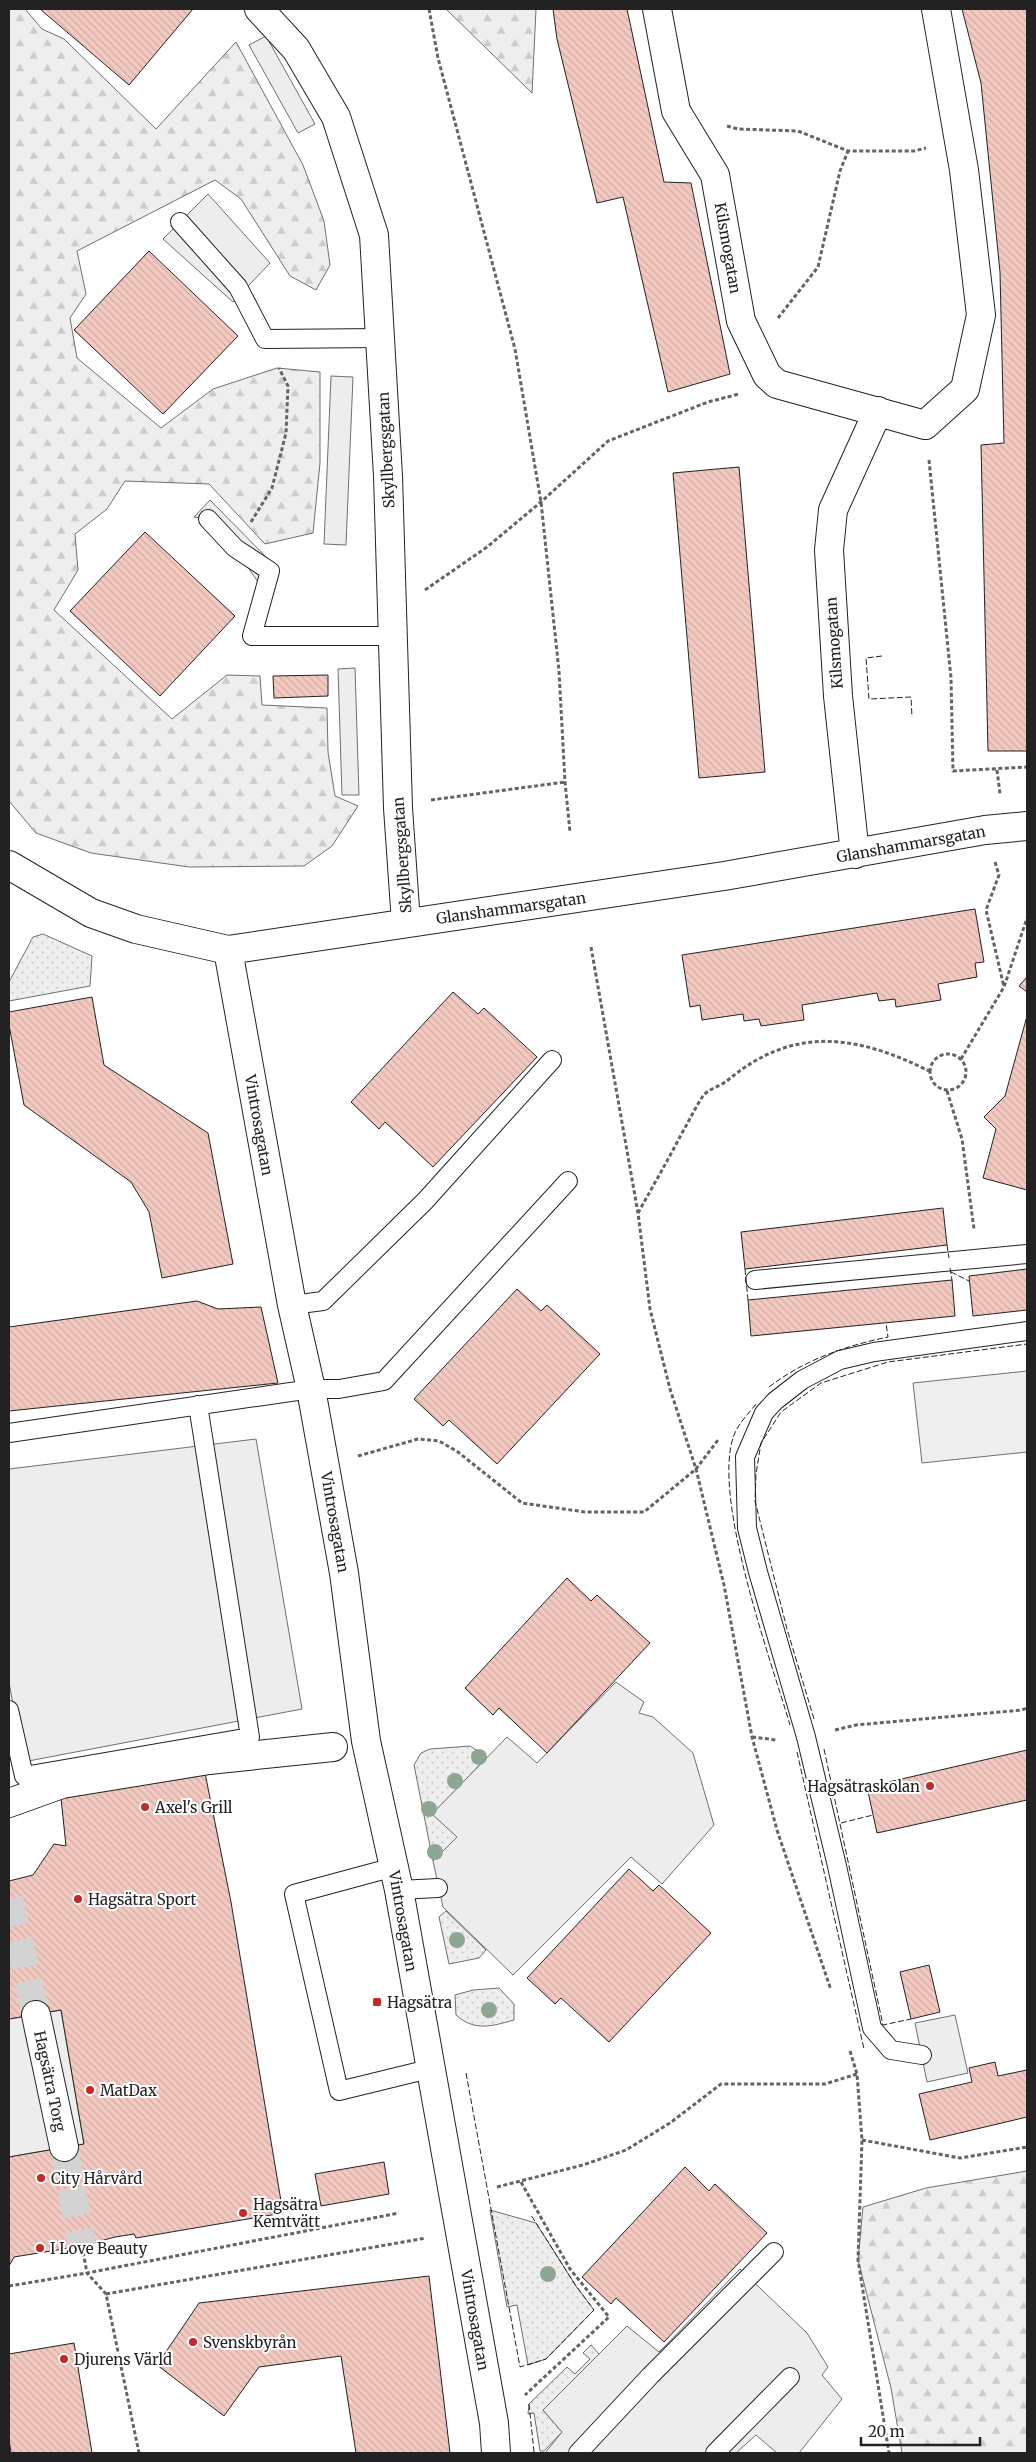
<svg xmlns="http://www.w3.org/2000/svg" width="1036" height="2462" font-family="Merriweather,serif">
<defs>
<pattern id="grass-dots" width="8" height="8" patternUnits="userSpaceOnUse" patternTransform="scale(1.25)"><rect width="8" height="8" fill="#eee"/><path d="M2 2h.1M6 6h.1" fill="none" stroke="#ccc" stroke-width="1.8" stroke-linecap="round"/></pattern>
<pattern id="forest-firs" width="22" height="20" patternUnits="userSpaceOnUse" patternTransform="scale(1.25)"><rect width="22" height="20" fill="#eee"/><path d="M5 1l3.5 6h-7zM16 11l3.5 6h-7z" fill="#ccc"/></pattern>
<pattern id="building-back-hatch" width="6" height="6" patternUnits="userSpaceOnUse" patternTransform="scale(1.25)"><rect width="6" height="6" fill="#f3c9c0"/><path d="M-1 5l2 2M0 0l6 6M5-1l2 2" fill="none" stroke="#d0aca5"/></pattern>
</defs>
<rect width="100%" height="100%" fill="#fff"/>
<path fill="url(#grass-dots)" stroke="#6f6f6f" d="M43,934L92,956L90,986L9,1001V982L33,937Z
M470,1746L487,1757L433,1814L458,1837L433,1861L414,1765L421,1753L430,1749Z
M446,1911L486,1950L479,1958L449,1964L439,1917Z
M499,1988L514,2004V2020C492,2026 475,2032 456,2015L455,1995L473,1990Z
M490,2210L536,2223L576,2286L594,2310L546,2359L528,2365L517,2305L507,2307Z
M591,2345L599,2354L543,2410L562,2432L544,2451H540L534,2413L528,2414L529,2404L567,2367L575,2374L590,2359L583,2353Z"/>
<path fill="url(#forest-firs)" stroke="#6f6f6f" d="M9,9H25L42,29L64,39L156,129L236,42L303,165L324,221L330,265L316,290L290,276L241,199L215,180L77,251L86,294L70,318L77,358L161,428L213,389L277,368L320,372V463L313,533L265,544L209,484L125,481L107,509L75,534L78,570L54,610L172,719L227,675L260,676L262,705L327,708L328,752L335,796L358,806L332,846L304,866L189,867L91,853L36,833L9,801Z
M446,9H536L532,93Z
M1027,2171V2453H902L891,2388L858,2260L863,2207L926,2188Z"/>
<path fill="#eee" stroke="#6f6f6f" d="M1027,1371V1452L922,1463L913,1383Z"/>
<path fill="#ededed" stroke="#6f6f6f" d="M266,36L315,124L298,133L249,45Z
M208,194L270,263L233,302L163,239Z
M331,376L353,377L346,545L324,544Z
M210,500L275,566L258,582L235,548L209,519L194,517Z
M355,668L359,795H342L338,669Z
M256,1439L302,1709L23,1762L9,1682V1469Z
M616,1682L644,1702L639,1713L653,1717L693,1753L714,1825L662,1884L631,1857L513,1975L443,1907L433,1861L457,1837L432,1814L507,1737L537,1763Z
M61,2010L84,2144L9,2157V2019Z
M955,2015L968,2073L927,2082L915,2023Z
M740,2269L807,2333L828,2367L822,2375L842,2399L799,2453H777L756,2435L736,2453H545L562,2432L543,2410L627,2326L659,2352Z"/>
<path fill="url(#building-back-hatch)" stroke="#222" d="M40,9H193L129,85Z
M553,9H627L664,182L691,183L730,374L668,392L623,197L597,203L557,39Z
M962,9H1027V751H988L981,445L1004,443L1000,272L981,83Z
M149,251L238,336L163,414L74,330Z
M739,467L765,772L699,778L673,473Z
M145,532L235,616L160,696L70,611Z
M328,675V696L274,698L273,676Z
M975,909L984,962L975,963L977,977L938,984L941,1000L896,1007L895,999L879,1001L877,993L802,1005L804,1020L761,1026L759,1019L744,1021L743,1014L702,1020L700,1005L690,1007L682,955Z
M1027,977V992L1019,986Z
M453,992L478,1014L484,1008L537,1057L433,1167L385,1122L379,1129L351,1102Z
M92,997L104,1065L208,1133L233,1264L162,1278L149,1212L131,1182L24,1105L9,1025V1012Z
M1027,1016V1190L983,1178L996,1129L984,1117L1005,1096Z
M943,1208L947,1245L745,1269L741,1232Z
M1027,1269V1310L973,1316L969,1276Z
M952,1280L955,1316L751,1336L748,1300Z
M517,1289L541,1311L547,1305L600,1354L497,1464L449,1420L443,1426L414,1399Z
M197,1301L218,1309L261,1307L278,1383L9,1411V1327Z
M567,1578L591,1601L597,1595L650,1643L547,1753L499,1708L493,1715L465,1688Z
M1027,1750V1800L877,1833L867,1787Z
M205,1773L231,1902L283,2213L136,2238L134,2234L115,2237L82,2246L14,2257L9,2266V2157L84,2144L61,2010L9,2019V1881L33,1875L54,1844L66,1846L61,1798Z
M629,1869L653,1891L659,1885L711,1933L609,2042L561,1998L555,2004L527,1978Z
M929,1965L940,2012L911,2019L900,1972Z
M995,2062L998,2076L1027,2070V2117L930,2140L919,2094L972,2082L969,2068Z
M384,2162L389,2194L321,2206L315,2174Z
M685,2167L709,2191L715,2184L767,2233L664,2342L616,2298L611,2304L582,2277Z
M429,2276L450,2453H356L341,2356L259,2367L224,2416L157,2365L199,2303Z
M74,2343L92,2453H11L9,2439V2354Z"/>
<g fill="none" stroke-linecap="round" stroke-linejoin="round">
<path stroke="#d3d3d3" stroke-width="28" stroke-dasharray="28 14" stroke-linecap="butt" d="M9,1899L36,2015
M64,2147L82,2246"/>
<defs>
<path id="lane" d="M180,222L238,287L265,339L382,338
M208,519L235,548L270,571L252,636H394
M755,1280L1027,1254
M292,1305L323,1301L425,1201L552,1060
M9,1433L311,1389H339L384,1381L568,1181
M9,1710L24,1776L250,1737L198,1405
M394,1867L294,1894L339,2091L429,2069
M399,1890L438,1888
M922,2055L891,2050L872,2028L837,1866L806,1737L758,1572L747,1528L745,1457L764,1413L775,1401L802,1380L840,1360L874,1352L1027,1331
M578,2453L650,2376L774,2252
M715,2453L790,2377"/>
<path id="street" d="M259,9L296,49L336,117L374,235L388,476L398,808L406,923
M657,9L676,111L715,175L741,321L767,375L777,384L925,425L965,389L981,315L964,170L936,9
M855,854L838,696L829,550L833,510L878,411
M9,865L91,913L136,929L228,950L724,876L985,830L1027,826
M228,950L292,1305L311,1389L344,1573L366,1741L399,1890L494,2423L496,2453
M9,1803L62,1784L209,1760L333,1747
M36,2015L64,2147"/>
</defs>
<use href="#lane" stroke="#222" stroke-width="20"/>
<use href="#street" stroke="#222" stroke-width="30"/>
<path stroke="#646464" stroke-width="3" stroke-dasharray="4 2.5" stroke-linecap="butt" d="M429,9L438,58L515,349L541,502L559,671L565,782L570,832
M727,126L738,129L798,131L848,151H914L926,148
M778,318L818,267L840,171L848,151
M929,460L951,678L953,771L1027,767
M251,522L272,488L286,433L288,386L279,368
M425,590L487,547L541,502L608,441L708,402L739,394
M997,770L1000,794
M431,800L565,782
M995,862L999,875L986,910L1004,987
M591,947L638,1213L650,1309L670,1389L696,1469L724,1585L752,1737L777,1830L831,1990
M930 1072a18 18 0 1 1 36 0a18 18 0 1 1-36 0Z
M961,1059L1004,987L1027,918
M947,1091L962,1139L974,1229
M638,1213C653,1186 668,1160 682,1133C689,1121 695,1108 703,1096C708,1089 721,1086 728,1080C794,1025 857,1035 929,1071
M358,1456L418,1439L439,1441L458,1452L522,1503L585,1512H644L696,1469L718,1440
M835,1730L856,1725L1022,1710L1027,1708
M752,1737L776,1740
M850,2051L857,2074L862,2140L858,2260L889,2453
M862,2140L960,2158L1027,2147
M521,2182L570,2269L609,2317L525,2395
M497,2187L583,2165L626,2150L670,2123L721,2084H825L857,2074
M82,2246L87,2273L106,2294L139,2453
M9,2286L87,2273L399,2213
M106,2294L426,2238"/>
<use href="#lane" stroke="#fff" stroke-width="18"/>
<use href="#street" stroke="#fff" stroke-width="28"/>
<path stroke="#222" stroke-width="1" stroke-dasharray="6 2.5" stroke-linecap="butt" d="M882,656L866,658L869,699L911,697L912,717
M947,1245L949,1258
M950,1268L952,1280
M745,1269L748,1300
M951,1272L969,1281
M769,1387C804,1360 845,1346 888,1337L886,1323
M756,1404C749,1413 738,1424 734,1435C711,1496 771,1660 790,1725
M814,1719L787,1629L755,1501L756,1474L761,1443L781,1412L821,1383L888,1362L1027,1344
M824,1749L883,2025L911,2019
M797,1752L864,2049
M841,1823L873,1815
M466,2073L520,2367L546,2359L594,2310L576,2286L531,2215
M529,2404L534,2452"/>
</g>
<g fill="#8da692">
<circle cx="479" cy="1757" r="8"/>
<circle cx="455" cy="1781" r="8"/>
<circle cx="429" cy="1809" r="8"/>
<circle cx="435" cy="1852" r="8"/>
<circle cx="457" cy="1940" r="8"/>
<circle cx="489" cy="2010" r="8"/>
<circle cx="548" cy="2274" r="8"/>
</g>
<g fill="#c62828" stroke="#fff" stroke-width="2">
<circle cx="930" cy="1786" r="5"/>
<circle cx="145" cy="1807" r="5"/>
<circle cx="78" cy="1899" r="5"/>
<rect x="372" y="1997" width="10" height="10" rx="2.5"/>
<circle cx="90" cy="2090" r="5"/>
<circle cx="41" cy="2178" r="5"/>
<circle cx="243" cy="2213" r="5"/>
<circle cx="40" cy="2248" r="5"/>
<circle cx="193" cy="2342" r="5"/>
<circle cx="64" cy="2359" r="5"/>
</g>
<g text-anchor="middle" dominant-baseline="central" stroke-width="4" stroke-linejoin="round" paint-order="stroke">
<g font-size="15" fill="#222" stroke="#fff">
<text transform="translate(728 248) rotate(80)">Kilsmogatan</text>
<text transform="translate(386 450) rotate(-93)">Skyllbergsgatan</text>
<text transform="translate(834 643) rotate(-94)">Kilsmogatan</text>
<text transform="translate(911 844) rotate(-10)">Glanshammarsgatan</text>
<text transform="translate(402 855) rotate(-94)">Skyllbergsgatan</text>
<text transform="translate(511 908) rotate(-8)">Glanshammarsgatan</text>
<text transform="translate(259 1125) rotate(80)">Vintrosagatan</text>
<text transform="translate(335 1522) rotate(80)">Vintrosagatan</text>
<text transform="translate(403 1921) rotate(80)">Vintrosagatan</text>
<text transform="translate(50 2081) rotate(78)">Hagsätra Torg</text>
<text transform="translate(475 2320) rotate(80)">Vintrosagatan</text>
</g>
<g font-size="15" fill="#222" stroke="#fff" text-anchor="start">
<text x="920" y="1786" text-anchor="end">Hagsätraskolan</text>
<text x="155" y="1807">Axel's Grill</text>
<text x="88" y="1899">Hagsätra Sport</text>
<text x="387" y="2002">Hagsätra</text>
<text x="100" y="2090">MatDax</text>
<text x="51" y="2178">City Hårvård</text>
<text x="253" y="2204">Hagsätra<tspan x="253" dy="17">Kemtvätt</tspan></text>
<text x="50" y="2248">I Love Beauty</text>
<text x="203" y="2342">Svenskbyrån</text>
<text x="74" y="2359">Djurens Värld</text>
</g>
</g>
<rect width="1036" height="2462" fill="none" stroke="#222222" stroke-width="20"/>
<path d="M861 2437v8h119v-8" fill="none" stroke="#222222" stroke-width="2.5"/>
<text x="868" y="2437" font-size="15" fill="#222222" stroke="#ffffff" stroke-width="4" paint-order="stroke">20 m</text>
</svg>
